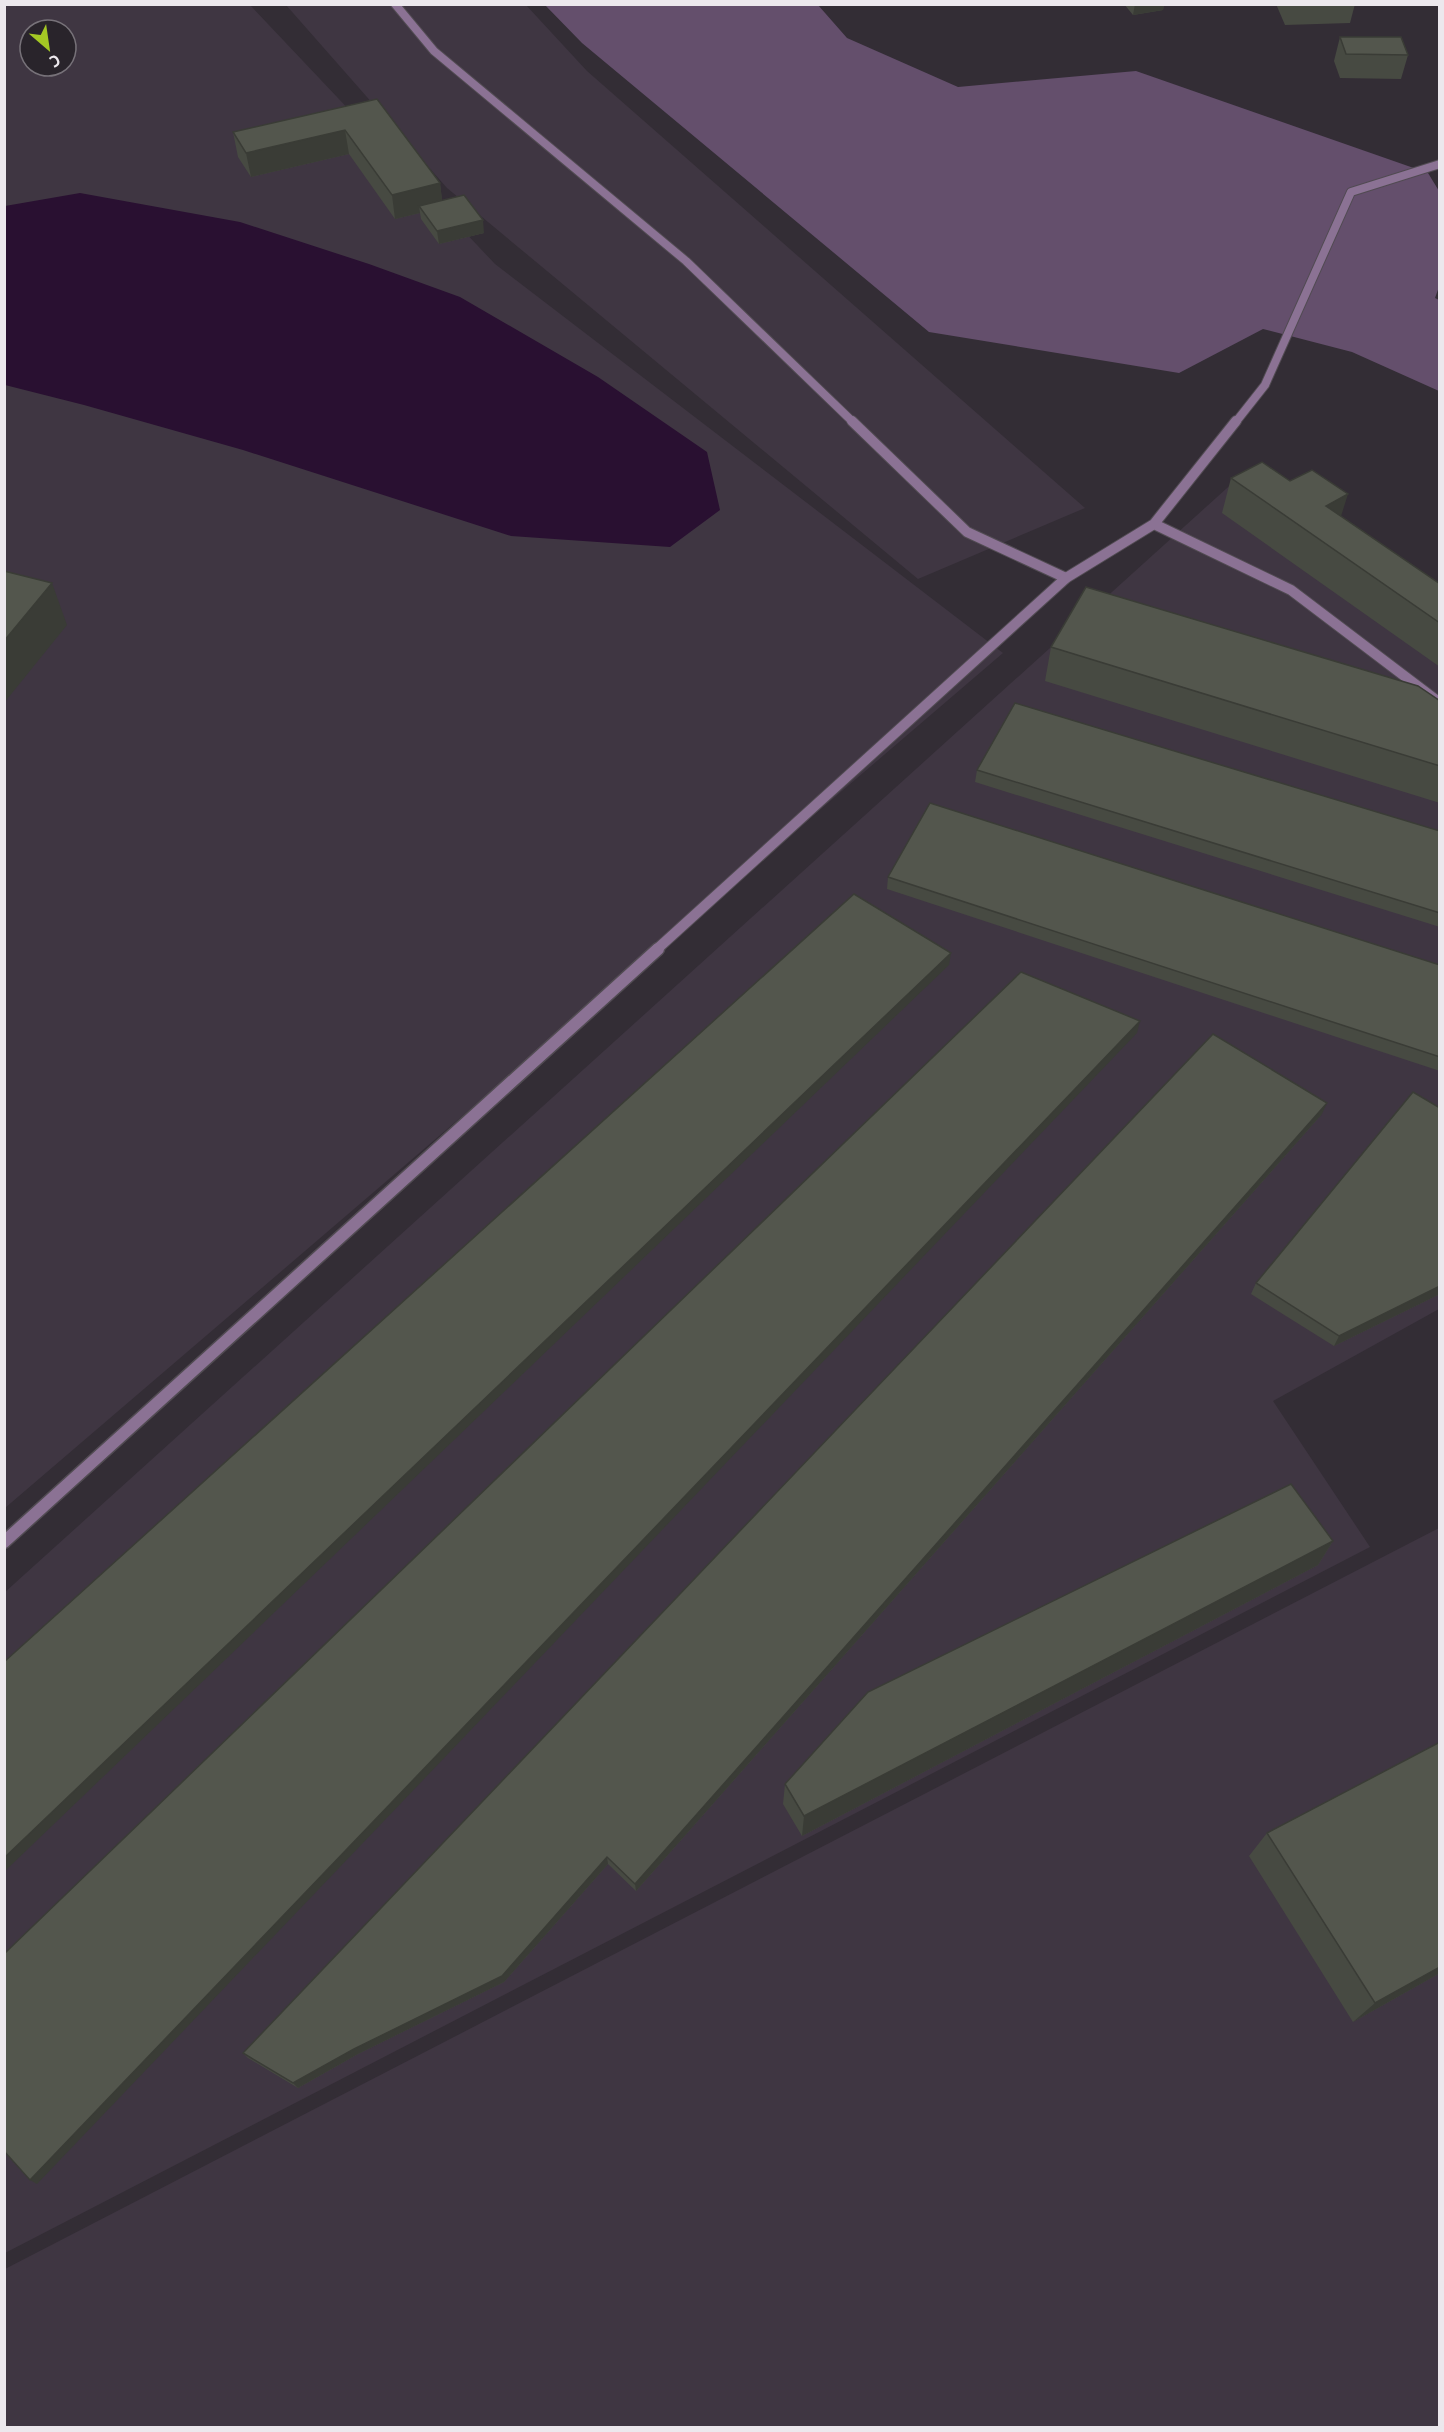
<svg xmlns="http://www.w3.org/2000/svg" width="1444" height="2432" font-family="'PT Sans',sans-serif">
<rect width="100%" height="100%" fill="#332d35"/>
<path fill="#3f3642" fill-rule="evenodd" d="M5,5H250L495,264L1003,653L5,1508ZM30,30H66V66H30Z
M286,5H526L587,71L1085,508L918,579L447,188Z
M1237,479L1439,602V1309L1273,1401L1370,1547L5,2253L4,1593Z
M1439,1528V2427L5,2428V2269Z"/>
<path fill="#644f6c" d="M545,5H818L847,38L958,87L1136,71L1428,173L1439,191L1440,284L1435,298L1439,300V391L1352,352L1263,329L1179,373L929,332L582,43Z"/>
<path fill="#291031" d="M80,193L240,222L369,264L460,297L598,377L707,452L720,510L670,547L511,536L243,450L84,405L5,385V206Z"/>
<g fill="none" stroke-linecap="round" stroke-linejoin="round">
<defs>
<path id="lane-far1" d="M395,4L434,51L686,261L854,423"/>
<path id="lane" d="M852,421L967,532L1066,578"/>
<path id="street-far2" d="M1235,423L1265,385L1351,192L1440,164"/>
<path id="street-far1" d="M1154,524L1291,590L1440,703
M656,950L1066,578L1154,524L1236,421"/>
<path id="street" d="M4,1542L658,949"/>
</defs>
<use href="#lane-far1" stroke="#514b52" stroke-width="10"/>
<use href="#lane" stroke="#514b52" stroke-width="12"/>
<use href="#street-far2" stroke="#514b52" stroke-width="10"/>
<use href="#street-far1" stroke="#514b52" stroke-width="12"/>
<use href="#street" stroke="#514b52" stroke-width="15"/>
<use href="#lane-far1" stroke="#8b7294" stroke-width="8"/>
<use href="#lane" stroke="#8b7294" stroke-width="10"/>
<use href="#street-far2" stroke="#8b7294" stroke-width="8"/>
<use href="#street-far1" stroke="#8b7294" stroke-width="10"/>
<use href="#street" stroke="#8b7294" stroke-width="12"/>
</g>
<path fill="#474a42" d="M1124,4H1164L1163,10L1133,15Z
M1276,4H1355L1350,23L1285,25Z
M1340,37L1408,55L1401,79L1340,78L1334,61Z
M377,99L440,183L442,201L484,233L439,244L421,219L420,213L395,219L349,154L251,177L238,157L233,132Z
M1231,478L1341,516L1440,584V667L1222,513Z
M1051,647L1440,701V803L1045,681Z
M977,770L1440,831V927L975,782Z
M888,877L1440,965V1071L887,889Z
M1322,1114L636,1891L608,1864L504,1982L358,2054L298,2088L248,2058L243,2053Z
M1256,1283L1440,1294L1334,1346L1251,1294Z
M1333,1541L1318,1565L802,1836L783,1804L785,1784Z
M1267,1833L1440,1973L1353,2022L1249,1856Z"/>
<path fill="#3a3c36" d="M1135,4H1164L1163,10L1133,15Z
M345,130L349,154L251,177L246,153Z
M440,183L443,207L419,206L420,213L395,219L392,195Z
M483,220L484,233L439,244L437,231Z
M1348,494L1337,529L1326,506Z
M52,583L67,625L4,703V641Z
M951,953L949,965L4,1872V1858Z
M1140,1021L1137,1033L37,2184L30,2180Z
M1327,1103L1322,1114L636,1891L635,1884Z
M1440,1286V1294L1334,1346L1339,1336Z
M1333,1541L1318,1565L802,1836L804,1816Z
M607,1857L608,1864L504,1982L358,2054L298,2088L293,2083Z
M1440,1967V1973L1353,2022L1375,2003Z"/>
<path fill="#53564d" stroke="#3a3c36" stroke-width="1.5" d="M1340,37H1401L1408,55L1346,54Z
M377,99L440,183L392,195L345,130L246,153L233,132Z
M464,195L483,220L437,231L419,206Z
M1262,462L1290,481L1312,470L1348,494L1326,506L1440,584V623L1231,478Z
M4,571L52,583L4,641Z
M1086,587L1418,686L1440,701V766L1051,647Z
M1015,703L1440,831V913L977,770Z
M930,803L1440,965V1057L888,877Z
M854,894L951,953L4,1858V1662Z
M1021,972L1140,1021L30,2180L4,2151V1954Z
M1213,1034L1327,1103L635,1884L607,1857L502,1976L354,2049L293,2083L243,2053Z
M1413,1092L1440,1108V1286L1339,1336L1256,1283Z
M1291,1484L1333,1541L804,1816L785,1784L868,1692Z
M1440,1742V1967L1375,2003L1267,1833Z"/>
<rect width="1444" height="2432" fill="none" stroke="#ece8ed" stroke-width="12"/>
<g transform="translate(48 48) rotate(151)"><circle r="28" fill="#29242b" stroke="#777279" stroke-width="1.5"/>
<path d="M0-4.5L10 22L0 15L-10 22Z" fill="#a4c824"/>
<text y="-9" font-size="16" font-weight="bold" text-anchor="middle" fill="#ece8ed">С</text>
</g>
</svg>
